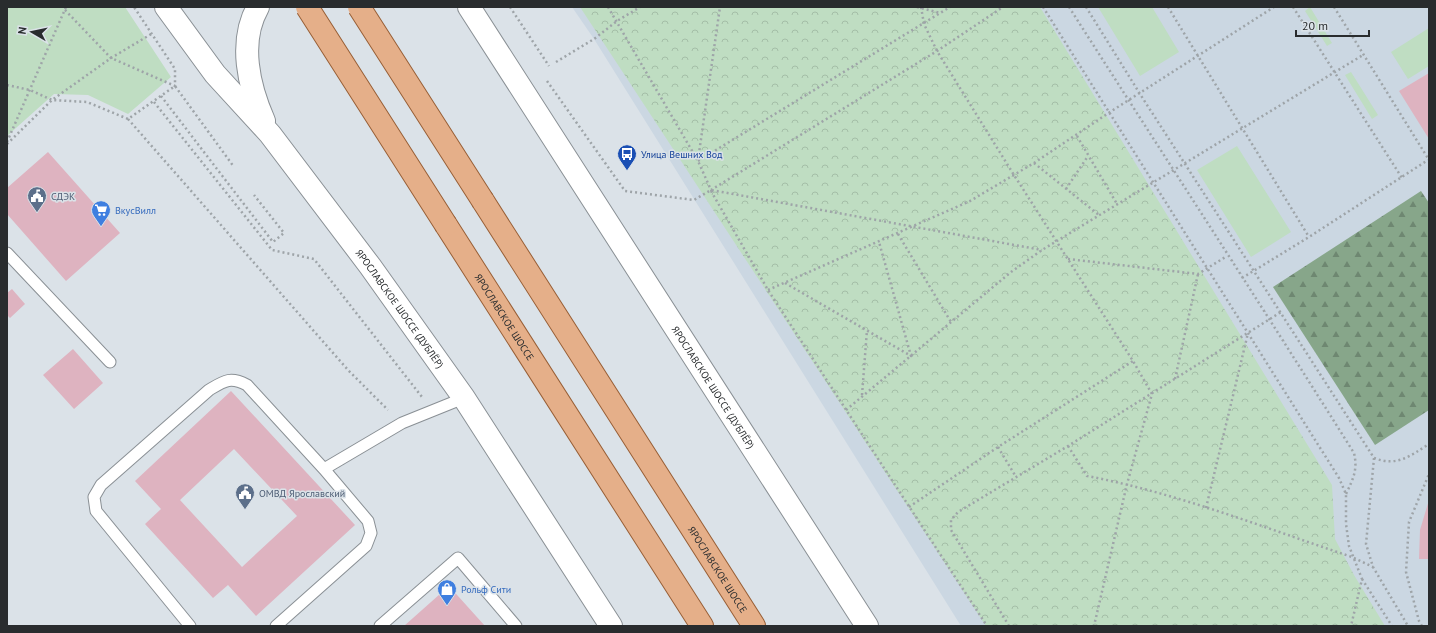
<svg xmlns="http://www.w3.org/2000/svg" width="1436" height="633" font-family="'PT Sans',sans-serif">
<defs>
<pattern id="forest-firs" width="22" height="20" patternUnits="userSpaceOnUse"><rect width="22" height="20" fill="#87a68a"/><path d="M5 1l3.5 6h-7zM16 11l3.5 6h-7z" fill="#6e8771"/></pattern>
<pattern id="park-crowns" width="20" height="18" patternUnits="userSpaceOnUse"><rect width="20" height="18" fill="#bfddc2"/><path d="M2 6a3 3 0 1 1 6 0M12 15a3 3 0 1 1 6 0" fill="none" stroke="#a4bea7"/></pattern>
</defs>
<rect width="100%" height="100%" fill="#dbe2e8"/>
<path fill="#cbd7e2" d="M572,7H1429V626H961L594,39Z"/>
<path fill="#bfddc2" d="M7,7H125L171,77L128,114L88,95L54,94L7,136Z
M1098,7H1152L1179,52L1140,76Z
M1310,7L1332,43L1327,46L1305,11Z
M1429,28V66L1408,79L1391,52Z
M1351,72L1378,115L1372,119L1345,75Z
M1237,146L1291,232L1251,257L1197,170Z"/>
<path fill="url(#forest-firs)" d="M1421,191L1429,203V410L1375,445L1273,287Z"/>
<path fill="url(#park-crowns)" d="M580,7H1040L1332,485L1335,539L1354,575L1385,626H986Z"/>
<path fill="#deb3c0" fill-rule="evenodd" d="M1429,73V139L1399,91Z
M48,152L120,233L66,281L7,214V188Z
M12,289L25,304L10,318L7,315V293Z
M73,349L103,383L74,409L43,375Z
M231,391L355,525L256,616L228,585L213,598L145,524L161,509L135,481ZM234,449L297,516L242,567L180,500Z
M1429,500V559H1419L1420,530Z
M449,586L485,626H404Z"/>
<g fill="none" stroke-linecap="round" stroke-linejoin="round">
<defs>
<path id="service" d="M7,253L110,362
M324,469L402,423L464,398
M190,626L96,511L94,497L101,485L209,390C224,381 230,376 247,385L324,469L368,521L371,533L366,546L276,626
M380,626L458,558L516,626"/>
<g id="tertiary">
<path id="s1" d="M166,7L215,74L270,134L370,266L464,398L611,626"/>
<path d="M258,7C238,42 249,87 264,121"/>
<path id="s2" d="M469,7L867,626"/>
</g>
<g id="primary">
<path id="s3" d="M483,201L754,626"/>
<path id="s4" d="M446,225L702,626"/>
</g>
</defs>
<use href="#service" stroke="#8a9095" stroke-width="13"/>
<use href="#tertiary" stroke="#8a9095" stroke-width="24"/>
<use href="#primary" stroke="#985f36" stroke-width="24"/>
<path stroke="#9ea4a8" stroke-width="2.5" stroke-dasharray="2 3" stroke-linecap="butt" d="M510,7L549,66
M608,7L698,161L711,190L937,51L1003,7
M917,7L940,13
M921,7L924,24L937,51L1014,175L1133,361L1152,394L1127,484L1094,626
M1043,7L1339,478L1346,494V524L1349,546L1362,579L1351,626
M1069,7C1164,156 1260,303 1354,453C1358,470 1353,479 1346,494
M1086,7L1140,94L1374,458C1397,467 1410,456 1429,444
M1168,7L1309,237
M1293,7L1402,178
M1334,7L1429,160
M65,10L111,58L175,86V69L134,7
M556,62L594,39L617,21L640,7
M547,81L625,191L694,200L711,190L1042,250
M7,85L30,90L52,100L87,102L128,119L175,86L234,167
M161,96L273,242L284,233L254,195
M154,102L272,250L314,259L422,397
M128,119L348,370L388,410
M1077,136L1117,204
M7,142L66,7
M7,144L52,100L111,58L153,33
M698,160L720,7
M698,161L950,7
M1034,163L1099,215
M1066,189L1088,156
M711,191L768,290L987,626
M898,234L951,322
M1068,259L1198,274L1227,256
M1242,278L1309,237L1428,160
M785,283L911,356L879,242
M768,290L970,201L1034,163L1110,112L1274,7
M1175,379L1198,274
M862,395L867,330
M846,410L1011,272L1042,250L1363,55
M1068,446L1087,476C1177,493 1265,528 1352,557L1373,567
M998,447L1016,477
M1374,458L1366,544L1373,567L1408,626
M909,507L998,447L1133,361
M1206,508L1248,333
M1362,579L1392,626
M1009,626L951,530V520L958,512L1068,446L1281,312
M1422,626L1419,621L1406,572L1409,522L1429,474"/>
<use href="#service" stroke="#fff" stroke-width="11"/>
<use href="#tertiary" stroke="#fff" stroke-width="22"/>
<use href="#primary" stroke="#e5af89" stroke-width="22"/>
<defs>
<path id="primary-bridge" d="M307,7L446,225
M359,7L483,201"/>
</defs>
<use href="#primary-bridge" stroke="#985f36" stroke-width="24" stroke-linecap="butt"/>
<use href="#primary-bridge" stroke="#e5af89" stroke-width="22"/>
</g>
<defs>
<symbol id="bus-pin" viewBox="-11 -11 22 30"><path d="M0 17L-7.5 6A9.5 9.5 0 1 1 7.5 6Z" fill="#1a4fb4" stroke="#dbe2e8"/><path d="M-5-6H5V4H4V6H2V4H-2V6H-4V4H-5ZM-3.5-4V0h7V-4ZM-3.5 1.2v1.5H-2V1.2ZM2 1.2v1.5H3.5V1.2Z" fill="#fff"/></symbol>
<symbol id="civic-pin" viewBox="-11 -11 22 30"><path d="M0 17L-7.5 6A9.5 9.5 0 1 1 7.5 6Z" fill="#5c6f8a" stroke="#dbe2e8"/><path d="M-.6-6.5H3V-4.5H.6V-3L4-1V1h2V6H-6V1h2V-1L-.6-3ZM-1.2 2.5V6h2.4V2.5Z" fill="#fff"/></symbol>
<symbol id="supermarket-pin" viewBox="-11 -11 22 30"><path d="M0 17L-7.5 6A9.5 9.5 0 1 1 7.5 6Z" fill="#3f7fe0" stroke="#dbe2e8"/><path d="M-6-5.5h2.5l.6 2H6L4.5 2H-2.5L-4.4-4H-6ZM-1.5 3.2a1.3 1.3 0 1 0 .1 0ZM3 3.2a1.3 1.3 0 1 0 .1 0Z" fill="#fff"/></symbol>
<symbol id="shop-pin" viewBox="-11 -11 22 30"><path d="M0 17L-7.5 6A9.5 9.5 0 1 1 7.5 6Z" fill="#3f7fe0" stroke="#dbe2e8"/><path d="M-5-2.5h2.3a2.7 3.5 0 0 1 5.4 0H5L5.5 6h-11ZM-1.5-2.5h3a1.5 2.3 0 0 0-3 0Z" fill="#fff"/></symbol>
</defs>
<g fill-rule="evenodd">
<use href="#bus-pin" x="616" y="143" width="22" height="30"/>
<use href="#civic-pin" x="26" y="185" width="22" height="30"/>
<use href="#supermarket-pin" x="90" y="199" width="22" height="30"/>
<use href="#civic-pin" x="234" y="482" width="22" height="30"/>
<use href="#shop-pin" x="436" y="578" width="22" height="30"/>
</g>
<g text-anchor="middle" dominant-baseline="central" stroke-width="3" stroke-linejoin="round" paint-order="stroke">
<g font-size="10" fill="#164399" stroke="#dbe2e8" text-anchor="start">
<text x="641" y="154">Улица Вешних Вод</text>
</g>
<g font-size="10" fill="#4e5e75" stroke="#dbe2e8" text-anchor="start">
<text x="51" y="196">СДЭК</text>
<text x="259" y="493">ОМВД Ярославский</text>
</g>
<g font-size="10" fill="#366cbe" stroke="#dbe2e8" text-anchor="start">
<text x="115" y="210">ВкусВилл</text>
<text x="461" y="589">Рольф Сити</text>
</g>
<g font-size="10" fill="#292c2e" stroke="#dbe2e8">
<text stroke="none"><textPath href="#s1" startOffset="382">ЯРОСЛАВСКОЕ ШОССЕ (ДУБЛЁР)</textPath></text>
<text stroke="none"><textPath href="#s4" startOffset="109">ЯРОСЛАВСКОЕ ШОССЕ</textPath></text>
<text stroke="none"><textPath href="#s2" startOffset="452">ЯРОСЛАВСКОЕ ШОССЕ (ДУБЛЁР)</textPath></text>
<text stroke="none"><textPath href="#s3" startOffset="437">ЯРОСЛАВСКОЕ ШОССЕ</textPath></text>
</g>
</g>
<rect width="1436" height="633" fill="none" stroke="#292c2e" stroke-width="16"/>
<g transform="translate(32 32) rotate(279)" stroke="#dbe2e8" stroke-width="3" paint-order="stroke">
<path d="M0-3L7 15L0 10L-7 15Z" fill="#292c2e"/>
<text y="-6" font-size="11" font-weight="bold" text-anchor="middle" fill="#292c2e">N</text>
</g>
<path d="M1296 30v6h73v-6" fill="none" stroke="#292c2e" stroke-width="2"/>
<text x="1302" y="30" font-size="12" fill="#292c2e" stroke="#dbe2e8" stroke-width="3" paint-order="stroke">20 m</text>
</svg>
